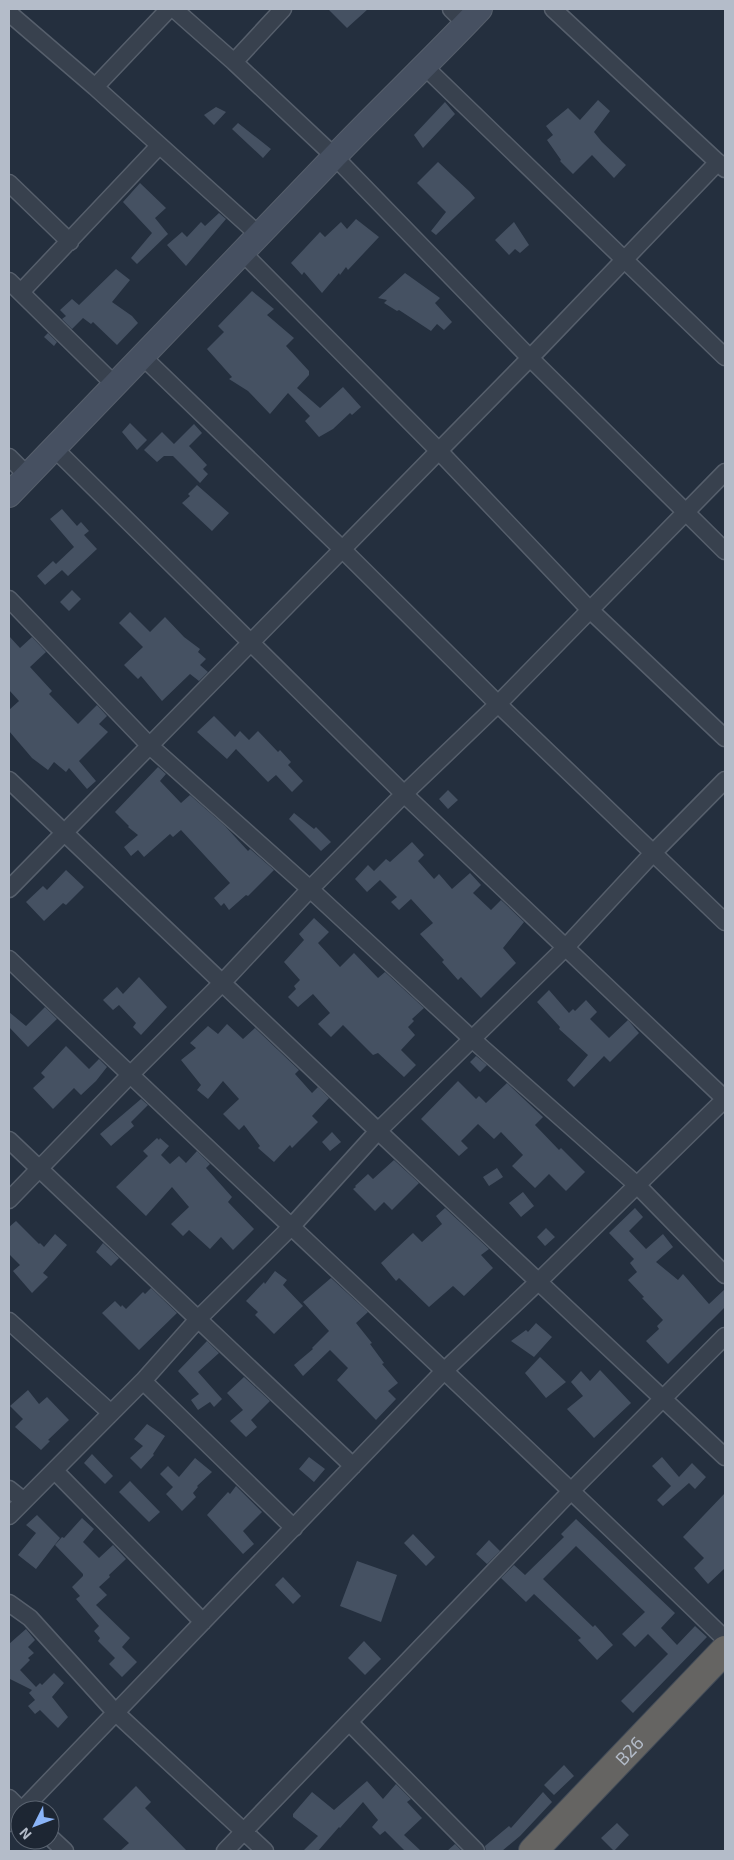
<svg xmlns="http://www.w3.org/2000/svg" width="734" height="1860" font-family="'Exo 2',sans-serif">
<rect width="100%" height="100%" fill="#242f3e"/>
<path fill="#455162" d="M328,9H368L347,28Z
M598,100L610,111L594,132L602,142L626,165L614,178L592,155L573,174L560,161L561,160L547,140L553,135L546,126L568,108L580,120Z
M445,102L455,114L423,148L414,135Z
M216,107L226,112L214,125L204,115Z
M238,123L271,149L263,158L232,129Z
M438,162L470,192L475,198L436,235L431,231L446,212L417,183Z
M140,183L166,208L155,218L168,234L137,264L131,258L152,233L123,202Z
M219,213L226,219L186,266L167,245L182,232L187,237L201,222L205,226Z
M356,219L379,237L348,270L346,267L340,275L339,273L322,293L304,272L302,275L291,263L320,232L325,237L341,222L347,229Z
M514,222L529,245L520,253L515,249L509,255L495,240Z
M116,269L130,280L112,302L132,316L138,323L117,345L93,322L91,324L83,318L72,329L62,319L66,316L60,310L72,299L79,305Z
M405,273L440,298L435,303L452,322L444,330L437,324L431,331L399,310L397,311L384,303L387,300L378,298Z
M252,291L274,309L267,315L294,338L286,346L309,371V375L297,388L320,408L343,387L361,407L352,415L350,413L333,429L319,437L305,421L310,416L288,393L270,414L248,391L229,379L232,377L207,349L224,332L218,326Z
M48,333L57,342L54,346L44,337Z
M130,423L147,440L137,450L122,432Z
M194,424L202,433L189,446L207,465L203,469L208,474L200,483L173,456H164L157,462L144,450L162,432L174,444Z
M197,485L229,513L212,531L182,503L190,496L188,494Z
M62,509L77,526L81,522L89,531L84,535L97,549L68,576L56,564L74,547L50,519Z
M53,561L62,570L45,585L37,576Z
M72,590L81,599L69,611L60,602Z
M130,612L150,632L165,617L184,637L200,649L198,652L206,659L200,665L208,672L199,681L190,674L162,701L141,676L138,679L124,665L143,647L119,623Z
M9,636L20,648L32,637L46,652L30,667L52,691L49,694L78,724L97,705L107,716L99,724L108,732L79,761L96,781L87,789L69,768L66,772L54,762L48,770L32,758L9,731V710L19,701L9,690Z
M214,716L235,737L240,731L249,740L258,731L278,752L280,750L291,762L288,765L303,781L292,792L276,775L268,782L236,749L227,759L197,732Z
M158,767L166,774L160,781L181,803L190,795L225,826L248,851L250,849L274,870L248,896L246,895L229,910L224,903L221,906L214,898L230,883L181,830L173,837L170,834L144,857L138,850L131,856L124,847L138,835L128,827L129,826L115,812Z
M448,790L458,800L448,809L439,799Z
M294,813L314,829L316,827L331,842L321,851L289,819Z
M412,842L424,855L418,861L434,879L439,874L452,889L470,873L481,885L473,893L491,910L501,900L524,922L503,948L516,963L481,998L461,977L458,980L442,962L444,960L420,934L433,923L411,899L399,910L391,902L397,897L380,880L367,892L355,879L368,865L374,871L386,859L390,862Z
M66,870L84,887L66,905L63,903L44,921L26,902L43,886L47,890Z
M314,918L329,932L318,943L340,967L354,953L378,978L385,972L424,1008L412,1019L414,1021L408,1027L415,1035L401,1050L416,1065L404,1077L378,1053L373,1055L343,1025L331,1037L318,1024L330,1013L313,994L298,1007L288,997L296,989L294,986L300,980L284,962L304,940L299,934Z
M139,977L167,1007L141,1035L133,1027L136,1023L119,1005L113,1010L103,1000L117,987L123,994Z
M549,990L569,1013L573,1009L575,1011L586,1000L597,1012L590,1019L609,1038L628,1020L639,1033L610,1062L604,1056L574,1087L567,1080L588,1055L559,1029L560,1027L537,1002Z
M45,1007L57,1019L28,1047L9,1027V1012L26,1026Z
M227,1024L243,1039L255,1028L299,1070L295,1074L312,1093L318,1087L329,1098L312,1116L318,1122L292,1148L290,1145L274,1162L258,1148L260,1146L244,1125L239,1130L223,1114L239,1099L223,1081L208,1099L197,1090L201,1085L181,1060L196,1048L190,1043L208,1026L218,1034Z
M66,1046L89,1069L99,1059L107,1067L96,1081L81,1095L74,1088L53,1109L33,1088L45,1077L41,1073Z
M476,1056L487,1065L480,1072L470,1062Z
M458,1081L476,1099L479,1096L486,1103L507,1083L543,1117L535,1125L559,1150L561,1148L585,1172L566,1191L549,1174L535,1188L512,1166L523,1155L501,1132L494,1139L478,1124L461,1141L468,1148L459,1156L421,1119Z
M141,1099L148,1105L131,1122L134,1126L111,1146L100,1134Z
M332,1132L341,1142L330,1151L322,1142Z
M157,1138L159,1140L160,1138L169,1146L161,1155L170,1164L179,1156L186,1163L197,1151L210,1164L206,1168L232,1197L228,1202L254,1229L233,1250L221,1237L210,1249L189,1230L183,1236L171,1224L189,1207L172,1187L146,1216L116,1187L148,1156L143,1151Z
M394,1160L419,1183L392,1210L384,1202L375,1211L353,1189L356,1187L355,1186L368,1174L373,1179Z
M497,1168L503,1177L489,1186L483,1177Z
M523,1192L534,1206L521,1217L509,1203Z
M445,1208L489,1249L481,1255L493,1268L464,1296L453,1286L429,1307L399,1278L396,1281L381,1263L413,1233L422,1242L442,1224L436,1216Z
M635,1208L643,1217L629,1231L646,1249L663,1234L673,1247L656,1262L678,1280L683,1274L709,1304L725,1289V1307L668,1364L646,1341L659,1329L657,1326L663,1320L642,1298L644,1297L628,1280L637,1272L630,1263L634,1259L609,1233Z
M16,1221L39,1244L40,1243L44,1247L55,1234L67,1245L43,1273L48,1277L32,1293L13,1271L20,1265L9,1254V1227Z
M546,1228L555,1237L545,1246L537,1237Z
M103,1243L119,1258L111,1266L96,1252Z
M275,1271L287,1280L283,1285L303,1306L274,1334L255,1315L258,1312L246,1301L264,1282L265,1284Z
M331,1278L368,1312L356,1323L372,1343L370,1344L384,1363L382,1364L398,1383L388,1391L396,1399L376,1420L337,1380L348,1368L330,1350L303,1376L294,1365L313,1349L312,1348L329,1331L303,1302Z
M151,1288L177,1313L139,1350L102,1313L115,1301L121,1307L122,1305L126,1309L143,1292L145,1294Z
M536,1323L552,1337L534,1357L511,1341L526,1330L528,1332Z
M207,1341L219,1353L198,1372L222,1399L214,1407L210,1402L198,1410L191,1400L199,1394L178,1371Z
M540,1357L566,1382L546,1398L525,1373Z
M600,1370L631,1403L594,1438L567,1409L583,1396L571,1382L581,1371L590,1381Z
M244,1377L270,1401L251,1420L257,1427L246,1437L230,1421L243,1410L227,1393Z
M28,1390L39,1404L47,1397L69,1420L48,1440L50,1441L41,1450L15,1427L23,1419L10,1406Z
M147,1424L165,1436L153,1454L154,1455L141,1469L130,1458L143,1446L134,1439Z
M92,1454L113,1476L105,1484L84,1463Z
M309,1457L325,1469L314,1482L299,1469Z
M662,1457L679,1477L692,1463L706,1477L695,1489L689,1483L663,1506L657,1500L671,1486L652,1466Z
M195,1458L212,1472L197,1486L198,1487L193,1493L196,1497L182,1511L166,1494L173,1487L160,1474L168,1466L179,1477Z
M130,1481L160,1512L149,1522L119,1492Z
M236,1486L262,1512L243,1531L254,1544L243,1554L207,1515L228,1492L230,1494Z
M725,1493V1568L708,1584L694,1568L704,1558L683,1537Z
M37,1515L60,1538L36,1569L18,1555L36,1533L26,1525Z
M82,1518L94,1529L83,1542L99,1558L113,1545L126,1559L109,1575L110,1577L99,1587L107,1595L96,1605L130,1638L122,1647L137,1662L122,1677L109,1664L115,1658L98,1641L100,1638L94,1631L99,1626L76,1599L80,1596L72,1587L83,1576V1574L55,1545L62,1537L64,1538Z
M576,1519L675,1613L661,1628L677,1645L695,1626L707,1637L633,1713L621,1701L668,1654L648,1634L635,1647L622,1634L645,1612L576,1546L543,1579L593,1627L595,1625L613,1645L597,1660L578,1640L581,1638L534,1594L526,1602L501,1578L514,1565L525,1575L564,1537L561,1534Z
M413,1534L435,1557L426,1566L404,1543Z
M489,1540L500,1551L487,1564L476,1554Z
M357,1561L397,1575L381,1622L340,1606Z
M283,1577L301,1596L293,1604L275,1585Z
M26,1629L35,1640L28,1647L34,1653L28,1658L30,1660L20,1670L36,1687L40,1683L42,1685L54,1673L64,1683L52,1697L68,1717L58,1728L40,1710L35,1714L28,1706L35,1700L29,1693L32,1690L10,1679L9,1680V1644Z
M364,1641L381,1659L365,1675L348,1658Z
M564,1765L574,1776L554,1795L544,1785Z
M367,1781L383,1799L396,1784L411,1799L407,1802L422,1818L404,1835L421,1851H405L385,1831L380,1835L372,1827L378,1820L363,1802L340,1828L339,1827L318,1851H303L318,1836L293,1817V1814L312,1792L334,1810Z
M136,1786L151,1802L145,1808L187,1851H120L129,1843L103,1819Z
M543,1792L552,1802L520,1836L502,1851H486L485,1846L509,1826L511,1828Z
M617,1823L629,1835L614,1851L601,1838Z
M455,1844L462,1851H447Z"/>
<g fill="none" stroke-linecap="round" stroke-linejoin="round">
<defs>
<path id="minor" d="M174,9L234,62L334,156L530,358L725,551
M451,9L466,24
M553,9L725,169
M9,13L95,87L259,235
M234,62L283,9
M423,65L725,357
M95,87L169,9
M9,183L70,242
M243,253L438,450L590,610L725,738
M9,281L116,386
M21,292L159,146
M143,357L341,548L498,704L725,922
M55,449L404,794L725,1099
M9,457L28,476
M9,599L150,746L310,889L472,1039L637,1185L725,1275
M9,780L378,1131L725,1457
M9,889L530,358L718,162
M9,959C246,1187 489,1409 725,1639
M9,1140L353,1466
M9,1200L130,1075L222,983L310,889L404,794L498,704L725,472
M9,1321L111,1413
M143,1381L294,1528
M55,1471L203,1622
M9,1489L24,1501
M9,1516L143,1381L199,1318L292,1226L378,1131L565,948L653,853L725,780
M9,1603L30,1618L116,1713L265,1851
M350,1723L476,1851
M9,1798L21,1810
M22,1810L444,1371L539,1281L725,1099
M9,1823L20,1812
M50,1837L65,1851
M225,1851L572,1490L725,1336"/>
<path id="secondary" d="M9,495C118,383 225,269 334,157C382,107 433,59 480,9"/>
<g id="trunk">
<path id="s1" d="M533,1851L725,1650"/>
</g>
</defs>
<use href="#minor" stroke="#565f6c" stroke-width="19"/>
<use href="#secondary" stroke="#565f6c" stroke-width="26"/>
<use href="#trunk" stroke="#434c59" stroke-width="30"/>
<use href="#minor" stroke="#38414e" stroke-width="16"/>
<use href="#secondary" stroke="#465061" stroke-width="24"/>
<use href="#trunk" stroke="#656462" stroke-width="28"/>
</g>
<g text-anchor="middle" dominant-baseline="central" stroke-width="4" stroke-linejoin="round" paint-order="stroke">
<g font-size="18" fill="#b4bcc9" stroke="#1d2633">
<text stroke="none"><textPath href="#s1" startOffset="139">B26</textPath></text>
</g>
</g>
<rect width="734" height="1860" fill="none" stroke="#b4bcc9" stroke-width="20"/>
<g transform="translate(35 1825) rotate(228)"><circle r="24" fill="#1d2633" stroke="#59626f"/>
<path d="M0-4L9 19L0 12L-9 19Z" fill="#8ab4f8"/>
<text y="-8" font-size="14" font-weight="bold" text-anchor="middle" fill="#b4bcc9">N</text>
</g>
</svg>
